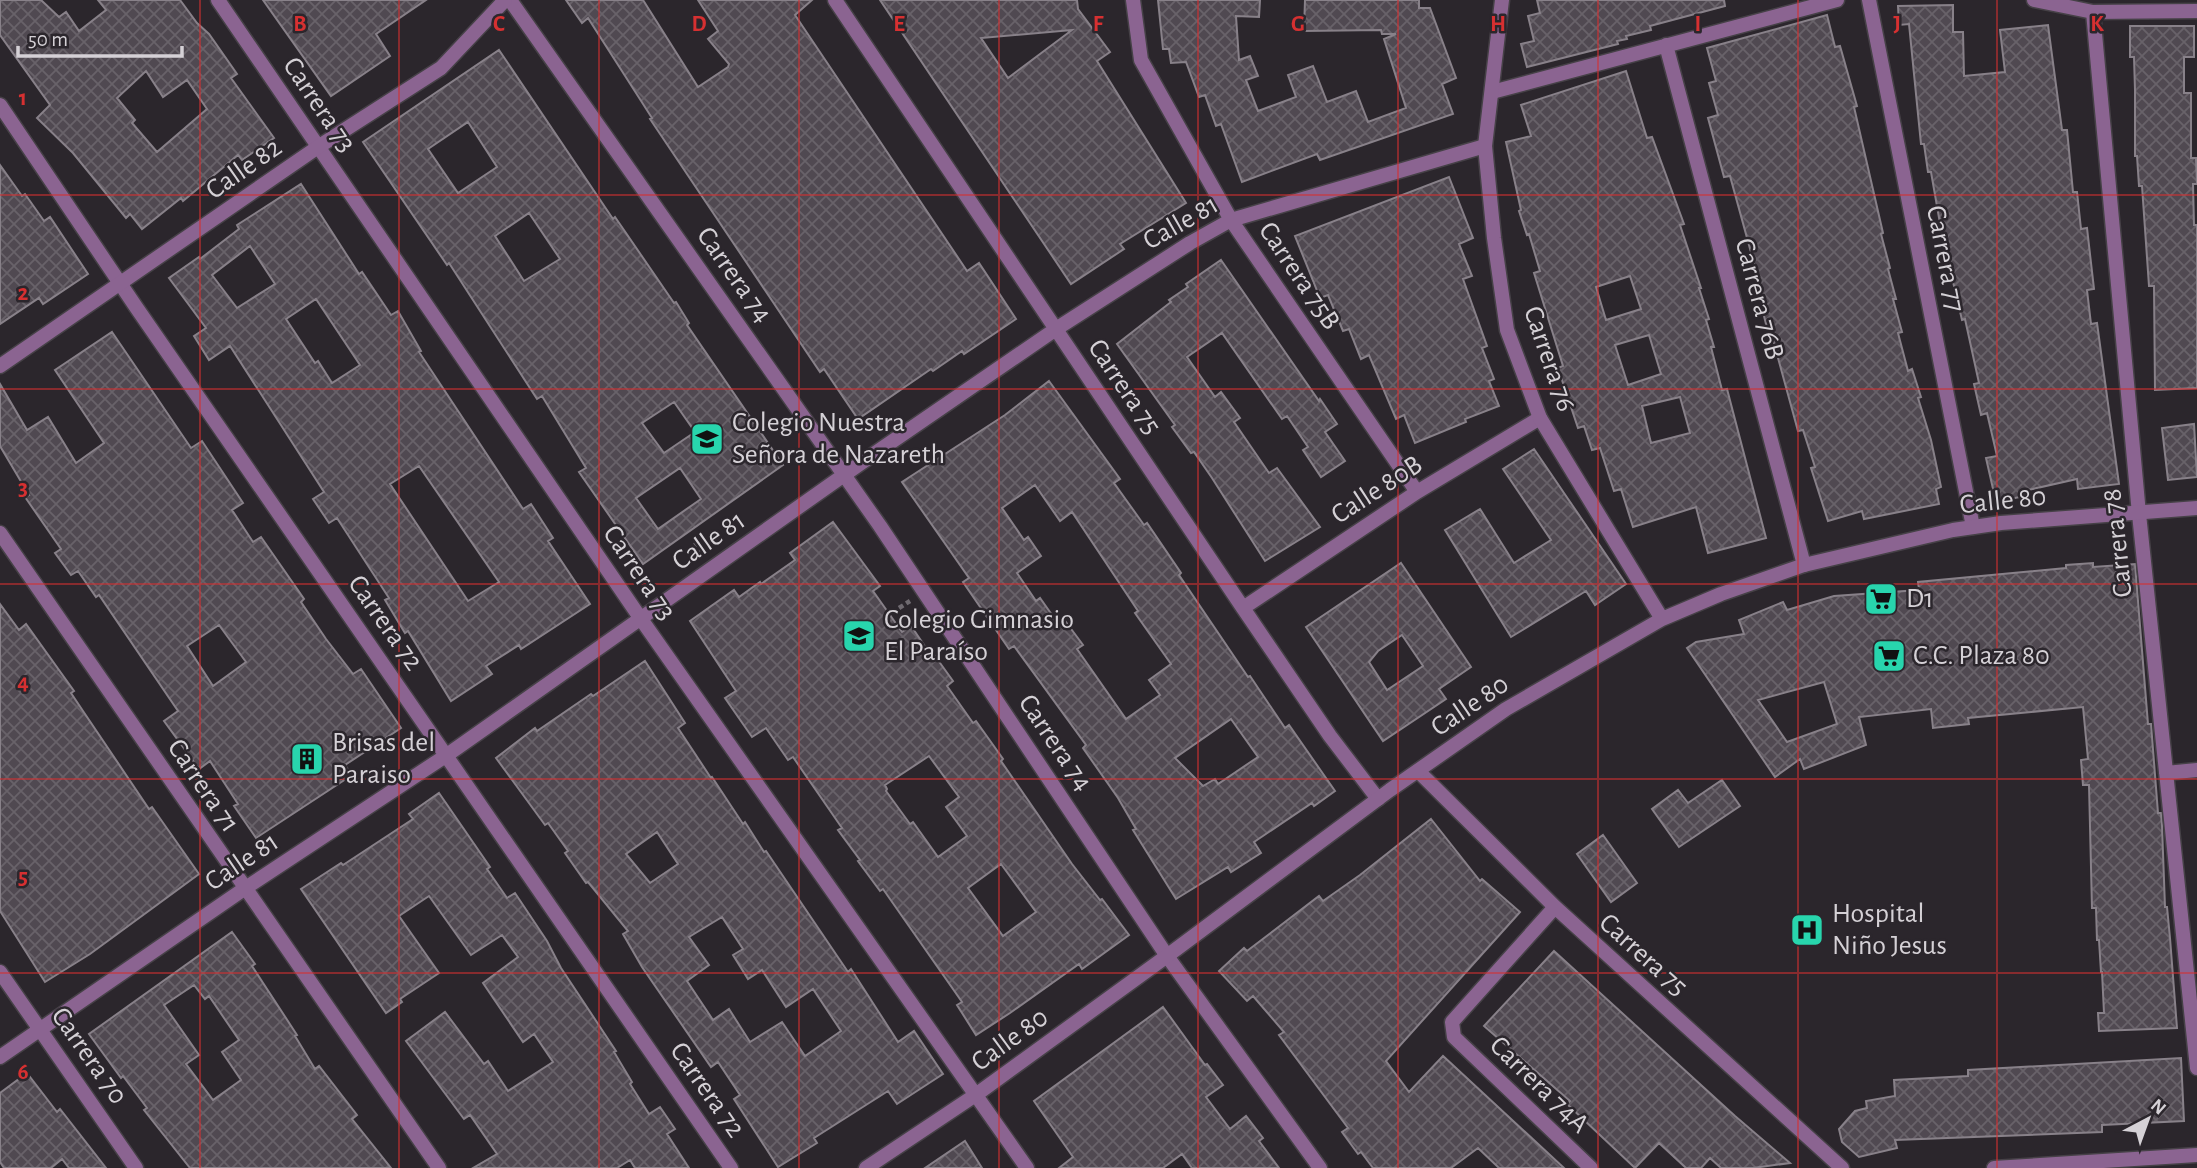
<svg xmlns="http://www.w3.org/2000/svg" width="2197" height="1168" font-family="'Alegreya Sans',sans-serif">
<defs>
<pattern id="building-cross-hatch" width="8" height="8" patternUnits="userSpaceOnUse" patternTransform="scale(1.75)"><rect width="8" height="8" fill="#504951"/><path d="M0 0l8 8M0 8l8-8" fill="none" stroke="#686269"/></pattern>
</defs>
<rect width="100%" height="100%" fill="#2b262c"/>
<path fill="url(#building-cross-hatch)" stroke="#888189" stroke-width="2" fill-rule="evenodd" d="M0,0H41L59,17L66,12L79,31L106,10L98,0H180L197,23L209,34L237,74L231,78L274,138L242,160L238,155L183,201L181,198L142,229L130,214L126,218L73,153L37,118L50,105L0,35ZM146,71L163,97L187,80L207,109L157,152L132,123L135,120L117,98Z
M263,0H426L376,34L390,56L331,96Z
M566,0H643L698,87L728,67L729,64L708,39L718,31L698,0H812L795,15L967,271L979,263L1016,319L964,354L962,351L933,371L931,369L858,419L824,369L820,372L650,119L652,118L588,18L582,23Z
M880,0H1077L1078,9L1110,52L1097,61L1186,203L1120,244L1124,249L1071,284ZM1072,30L1008,78L981,38Z
M1158,0H1260L1259,17L1236,16L1239,60L1250,56L1258,76L1246,80L1258,111L1296,97L1288,75L1313,66L1327,102L1356,91L1368,122L1406,108L1384,39L1396,34H1382L1381,30L1304,31L1305,0H1419V8H1430L1456,78L1442,84L1453,114L1320,160L1317,154L1242,182L1221,124L1216,126L1205,95L1199,97L1186,62L1171,63L1169,49H1163Z
M1537,0H1724L1725,6L1650,26L1651,30L1626,36L1627,39L1617,41L1618,44L1527,67L1521,44L1534,41L1528,16L1540,13Z
M1953,5V32H1963L1964,76L2005,72L2000,30L2048,25L2062,130H2067L2073,192H2077L2081,229L2087,228L2094,289L2087,290L2091,324L2097,323L2119,484L2078,489L2077,479L2028,490L2029,495L1996,502L1986,458L1997,456L1987,413L1981,415L1974,384L1979,383L1965,319L1962,320L1950,269H1948L1931,172H1928L1924,144H1921L1909,24L1899,25L1898,6Z
M1827,15L1835,47L1840,46L1857,106L1854,107L1883,233L1881,234L1890,268L1888,269L1896,299H1893L1902,332L1898,333L1908,371L1912,369L1921,397L1918,398L1931,440L1941,487L1936,489L1939,504L1864,519L1862,511L1828,521L1811,468L1815,467L1803,430L1798,431L1772,336H1769L1762,308L1766,307L1730,176L1724,177L1708,118L1718,115L1709,83L1716,81L1707,48Z
M2130,26H2194V57H2184V93H2191V158H2196L2197,184H2193L2194,225H2197V388L2155,390L2154,286H2149L2142,186H2139L2137,156H2135V90L2134,57H2130Z
M499,50L613,219L615,217L674,303L676,302L689,323L687,325L783,465L643,564L579,472L586,468L542,396L537,399L449,263L447,265L363,142ZM468,122L497,167L458,193L428,149ZM529,213L560,259L524,281L495,236ZM674,402L695,432L664,453L642,423ZM680,468L701,499L658,529L636,498Z
M1626,71L1647,138L1652,137L1684,224L1680,225L1701,288H1699L1709,319L1706,320L1714,347H1711L1722,390L1727,389L1766,538L1708,553L1696,507L1633,527L1621,489L1614,491L1600,448L1592,450L1584,426L1578,428L1558,368L1563,366L1534,273L1540,271L1529,234L1527,235L1519,211L1521,210L1506,142L1531,136L1521,105ZM1630,276L1641,309L1606,320L1596,287ZM1649,335L1661,374L1628,385L1615,345ZM1680,397L1690,433L1651,443L1642,406Z
M0,165L22,196L25,194L44,221L50,217L88,274L43,304L39,298L0,324Z
M1449,177L1473,238L1459,244L1472,276L1463,279L1487,346L1482,348L1494,379L1489,381L1499,406L1465,419L1466,422L1415,443L1404,415L1396,419L1369,355L1361,359L1349,329L1343,331L1328,295L1320,298L1295,236Z
M301,184L359,274L362,272L391,315L398,311L421,351L419,352L523,509L531,504L553,538L548,541L590,604L521,649L519,645L486,666L492,674L451,701L408,631L405,633L385,600L389,598L337,518L329,523L313,499L324,492L230,346L209,360L194,336L206,328L169,278L199,257L200,259L239,229L237,225ZM250,246L275,284L237,308L212,275ZM316,299L360,365L332,383L318,361L315,363L286,319ZM419,466L499,582L468,601L390,484Z
M1221,260L1319,401L1320,399L1337,424L1325,432L1345,461L1321,477L1303,450L1308,447L1287,416L1282,419L1222,333L1187,357L1215,397L1221,392L1240,418L1234,422L1269,473L1277,468L1320,527L1265,561L1212,478L1194,452L1191,453L1172,427L1175,425L1117,344L1171,302L1169,300L1188,287L1186,284Z
M112,332L191,448L202,441L243,503L232,510L253,542L261,537L304,599L301,602L326,639L353,674L361,669L401,728L345,765L352,775L256,838L234,806L238,804L210,761L199,769L164,721L178,711L99,595L96,597L78,571L71,575L55,553L61,549L25,497L29,495L0,446V384L27,430L48,417L76,463L104,443L55,370ZM219,625L246,662L213,686L187,646Z
M1049,381L1120,479L1114,483L1144,525L1147,523L1181,573L1179,575L1248,677L1250,676L1285,728L1289,725L1335,791L1314,806L1312,803L1254,842L1261,853L1231,872L1228,867L1176,899L1133,830L1136,829L1118,798L1083,748L1086,745L1014,646L1009,649L963,582L969,578L902,482L1005,415ZM1035,485L1060,521L1072,512L1138,611L1135,613L1171,664L1149,680L1160,695L1126,719L1077,649L1083,645L1063,618L1057,622L1040,598L1036,601L1017,573L1041,556L1028,537L1024,540L1002,508ZM1231,719L1258,757L1218,784L1215,779L1203,786L1175,758Z
M2194,424L2197,477L2168,480L2162,428Z
M1534,449L1626,584L1595,605L1586,591L1511,637L1445,530L1480,509L1514,563L1551,540L1503,469Z
M833,522L880,586L873,591L902,632L911,626L933,658L935,656L953,681L947,686L973,723L976,721L1003,759L1001,761L1072,864L1100,900L1102,899L1129,935L1082,969L1079,964L1010,1013L976,1035L957,1005L962,1002L883,889L880,891L858,861L860,860L838,830L842,828L793,757L788,760L766,728L752,737L725,698L736,691L690,621L734,590L739,597L760,582L761,584L795,560L790,553ZM929,756L959,797L946,807L967,836L938,857L913,822L910,824L886,791L887,789L885,785ZM1001,864L1036,912L1003,936L968,888Z
M1401,563L1471,667L1439,689L1446,699L1383,741L1306,627ZM1402,635L1423,666L1387,690L1369,662L1378,651Z
M2093,563V567L2135,564L2148,724H2151L2158,813H2161L2162,826L2165,907H2167L2170,938L2177,1028L2099,1031L2098,1013H2104L2102,972H2101L2099,940H2097L2096,908H2092L2089,785H2083L2081,760L2088,759L2083,707L1968,718L1969,724L1933,728L1931,709L1859,717L1866,745L1804,769L1800,759L1775,777L1687,648L1696,642L1744,634L1739,620L1783,602L1787,610L1834,596L1919,590L1918,582L2066,568V565ZM1824,682L1837,724L1787,742L1758,700Z
M0,604L19,630L26,624L74,691L71,693L83,711L149,809L152,807L199,874L90,954L45,982L0,911Z
M645,661L685,723L678,728L711,778L712,777L743,824L745,822L764,852L766,851L848,972L851,969L898,1042L914,1031L943,1074L897,1104L888,1091L814,1138L817,1143L778,1167L734,1099L740,1095L718,1062L711,1067L642,967L623,934L628,931L588,882L586,883L565,853L568,851L548,823L545,825L496,758L535,728L537,731L591,694L593,696ZM657,832L678,864L650,883L626,854ZM722,917L743,949L733,955L748,979L762,970L786,1007L813,989L841,1031L805,1056L782,1022L750,1042L729,1009L713,1020L687,981L709,965L689,937Z
M1722,780L1740,806L1679,847L1652,809L1678,790L1688,803Z
M439,793L490,867L487,869L507,898L515,893L547,941L561,968L616,1051L614,1052L632,1082L630,1084L649,1114L660,1107L675,1129L667,1134L689,1168H635L630,1160L617,1168H473L497,1154L470,1115L464,1119L406,1041L445,1012L484,1064L488,1061L508,1091L553,1062L534,1034L523,1042L483,983L518,957L502,935L471,955L429,896L399,916L439,973L400,999L402,1002L386,1013L301,889L341,863L343,865L413,819L409,814Z
M1431,819L1480,881L1482,879L1520,912L1386,1061L1409,1092L1443,1056L1564,1168H1499L1478,1148L1451,1168H1373L1361,1152L1358,1154L1342,1132L1348,1128L1279,1035L1284,1032L1253,996L1247,1001L1219,971L1244,948L1247,951L1319,896L1323,901L1360,875Z
M1603,835L1637,883L1611,902L1577,854Z
M232,932L255,964L252,966L297,1035L295,1036L315,1069L319,1066L357,1115L352,1119L391,1168H190L144,1110L147,1108L123,1076L121,1078L89,1034ZM194,985L205,999L209,996L239,1040L222,1052L241,1080L213,1100L186,1064L199,1055L164,1005Z
M1554,951L1735,1116L1790,1163L1753,1168H1721L1710,1158L1701,1168H1686L1659,1143L1635,1168L1567,1104L1570,1101L1484,1026Z
M1163,1007L1205,1065L1207,1064L1223,1085L1206,1097L1230,1129L1246,1116L1263,1138L1259,1141L1279,1168H1192L1182,1154L1163,1168H1059L1073,1157L1034,1101Z
M2181,1058L2184,1121L2102,1125V1132L1895,1140L1897,1148L1859,1157L1842,1142L1839,1129L1855,1111L1867,1108L1866,1101L1895,1096L1894,1080L1968,1076V1070Z
M27,1073L57,1112L60,1109L106,1168H69L62,1159L51,1168H4L0,1162V1093Z
M965,1141L982,1168H925Z"/>
<g fill="none" stroke-linecap="round" stroke-linejoin="round">
<defs>
<path id="minor" d="M218,0L641,619L1027,1168
M510,0L880,526L1167,956L1320,1168
M835,0L1243,608L1330,736L1378,799
M1133,0L1141,60L1231,220L1417,492
M1869,0L1973,527
M2034,0L2093,12L2197,11
M2093,12L2139,514L2197,1068
M1666,45L1804,565
M1492,92L1837,0
M0,105L136,307L731,1168
M0,533L439,1168
M1243,608L1417,492L1540,418
M1418,771L1555,907L1842,1168
M2166,773L2197,770
M1555,907L1452,1022L1454,1037L1591,1168
M0,972L136,1168
M0,1057L244,889L447,755L871,456L1056,329L1190,243L1231,220L1485,146
M1994,1168L2197,1155"/>
<path id="tertiary" d="M1502,0L1485,146L1494,238L1507,330L1540,418L1662,619
M0,366L318,147L441,68L505,0
M866,1168L977,1094L1167,956L1390,790L1506,709L1662,619L1721,594L1804,565L1953,530L2001,523L2197,508"/>
</defs>
<use href="#minor" stroke="#464147" stroke-width="17"/>
<use href="#tertiary" stroke="#464147" stroke-width="17"/>
<path stroke="#6f6a70" stroke-width="4.5" stroke-dasharray="5 3.5" stroke-linecap="butt" d="M695,542L704,555
M899,608L910,601"/>
<use href="#minor" stroke="#8b6491" stroke-width="14"/>
<use href="#tertiary" stroke="#8b6491" stroke-width="14"/>
</g>
<path fill="none" stroke="#d63031" stroke-width="2" stroke-opacity="0.55" d="M200,0V1168M399,0V1168M599,0V1168M799,0V1168M999,0V1168M1198,0V1168M1398,0V1168M1598,0V1168M1798,0V1168M1997,0V1168M0,195H2197M0,389H2197M0,584H2197M0,779H2197M0,973H2197"/>
<defs>
<symbol id="school-square" viewBox="-11 -11 22 22"><rect x="-9" y="-9" width="18" height="18" rx="4" fill="#28d5ad" stroke="#2b262c"/><path d="M0-5L7-2L0 1L-7-2ZM-4 1L0 2.5L4 1V4Q0 6-4 4Z" fill="#111"/></symbol>
<symbol id="supermarket-square" viewBox="-11 -11 22 22"><rect x="-9" y="-9" width="18" height="18" rx="4" fill="#28d5ad" stroke="#2b262c"/><path d="M-6-5.5h2.5l.6 2H6L4.5 2H-2.5L-4.4-4H-6ZM-1.5 3.2a1.3 1.3 0 1 0 .1 0ZM3 3.2a1.3 1.3 0 1 0 .1 0Z" fill="#111"/></symbol>
<symbol id="building-square" viewBox="-11 -11 22 22"><rect x="-9" y="-9" width="18" height="18" rx="4" fill="#28d5ad" stroke="#2b262c"/><path d="M-4-6H4V6H1V3H-1V6H-4ZM-2.5-4.3h1.7v1.8h-1.7ZM.8-4.3h1.7v1.8H.8ZM-2.5-1h1.7V.8h-1.7ZM.8-1h1.7V.8H.8Z" fill="#111"/></symbol>
<symbol id="hospital-square" viewBox="-11 -11 22 22"><rect x="-9" y="-9" width="18" height="18" rx="4" fill="#28d5ad" stroke="#2b262c"/><path d="M-5-5h3v3.5h4V-5h3V5h-3V1.5h-4V5h-3Z" fill="#111"/></symbol>
</defs>
<g fill-rule="evenodd">
<use href="#school-square" x="688" y="420" width="38" height="38"/>
<use href="#supermarket-square" x="1862" y="580" width="38" height="38"/>
<use href="#school-square" x="840" y="617" width="38" height="38"/>
<use href="#supermarket-square" x="1870" y="637" width="38" height="38"/>
<use href="#building-square" x="288" y="740" width="38" height="38"/>
<use href="#hospital-square" x="1788" y="911" width="38" height="38"/>
</g>
<g text-anchor="middle" dominant-baseline="central" stroke-width="5" stroke-linejoin="round" paint-order="stroke">
<g font-size="28" fill="#d5d1d6" stroke="#2b262c">
<text transform="translate(319 105) rotate(56)">Carrera 73</text>
<text transform="translate(244 169) rotate(-35)">Calle 82</text>
<text transform="translate(1181 223) rotate(-30)">Calle 81</text>
<text transform="translate(1945 259) rotate(79)">Carrera 77</text>
<text transform="translate(734 275) rotate(55)">Carrera 74</text>
<text transform="translate(1299 276) rotate(56)">Carrera 75B</text>
<text transform="translate(1759 299) rotate(75)">Carrera 76B</text>
<text transform="translate(1549 359) rotate(71)">Carrera 76</text>
<text transform="translate(1124 387) rotate(56)">Carrera 75</text>
<text transform="translate(1377 490) rotate(-33)">Calle 80B</text>
<text transform="translate(2003 501) rotate(-6)">Calle 80</text>
<text transform="translate(709 541) rotate(-35)">Calle 81</text>
<text transform="translate(2118 543) rotate(-96)">Carrera 78</text>
<text transform="translate(639 573) rotate(56)">Carrera 73</text>
<text transform="translate(385 623) rotate(55)">Carrera 72</text>
<text transform="translate(1470 706) rotate(-34)">Calle 80</text>
<text transform="translate(1055 743) rotate(56)">Carrera 74</text>
<text transform="translate(203 786) rotate(56)">Carrera 71</text>
<text transform="translate(242 862) rotate(-34)">Calle 81</text>
<text transform="translate(1643 955) rotate(42)">Carrera 75</text>
<text transform="translate(1010 1040) rotate(-36)">Calle 80</text>
<text transform="translate(89 1056) rotate(55)">Carrera 70</text>
<text transform="translate(1539 1085) rotate(44)">Carrera 74A</text>
<text transform="translate(707 1090) rotate(55)">Carrera 72</text>
</g>
<g font-size="28" fill="#d5d1d6" stroke="#2b262c" text-anchor="start">
<text x="732" y="423">Colegio Nuestra<tspan x="732" dy="32">Señora de Nazareth</tspan></text>
<text x="1906" y="599">D1</text>
<text x="884" y="620">Colegio Gimnasio<tspan x="884" dy="32">El Paraíso</tspan></text>
<text x="1913" y="656">C.C. Plaza 80</text>
<text x="332" y="743">Brisas del<tspan x="332" dy="32">Paraiso</tspan></text>
<text x="1832" y="914">Hospital<tspan x="1832" dy="32">Niño Jesus</tspan></text>
</g>
</g>
<g font-size="23" text-anchor="middle" font-weight="bold" fill="#d63031" stroke="#2b262c" stroke-width="5" stroke-linejoin="round" paint-order="stroke">
<text x="300" y="31">B</text>
<text x="499" y="31">C</text>
<text x="699" y="31">D</text>
<text x="899" y="31">E</text>
<text x="1098" y="31">F</text>
<text x="1298" y="31">G</text>
<text x="1498" y="31">H</text>
<text x="1698" y="31">I</text>
<text x="1897" y="31">J</text>
<text x="2097" y="31">K</text>
<text x="23" y="105">1</text>
<text x="23" y="300">2</text>
<text x="23" y="495">3</text>
<text x="23" y="689">4</text>
<text x="23" y="884">5</text>
<text x="23" y="1079">6</text>
</g>
<g transform="translate(2148 1119) rotate(41)" stroke="#2b262c" stroke-width="5" paint-order="stroke">
<path d="M0-5L12 26L0 18L-12 26Z" fill="#d5d1d6"/>
<text y="-10" font-size="19" font-weight="bold" text-anchor="middle" fill="#d5d1d6">N</text>
</g>
<path d="M18 46v10h164v-10" fill="none" stroke="#d5d1d6" stroke-width="3.5"/>
<text x="28" y="46" font-size="21" fill="#d5d1d6" stroke="#2b262c" stroke-width="5" paint-order="stroke">50 m</text>
</svg>
